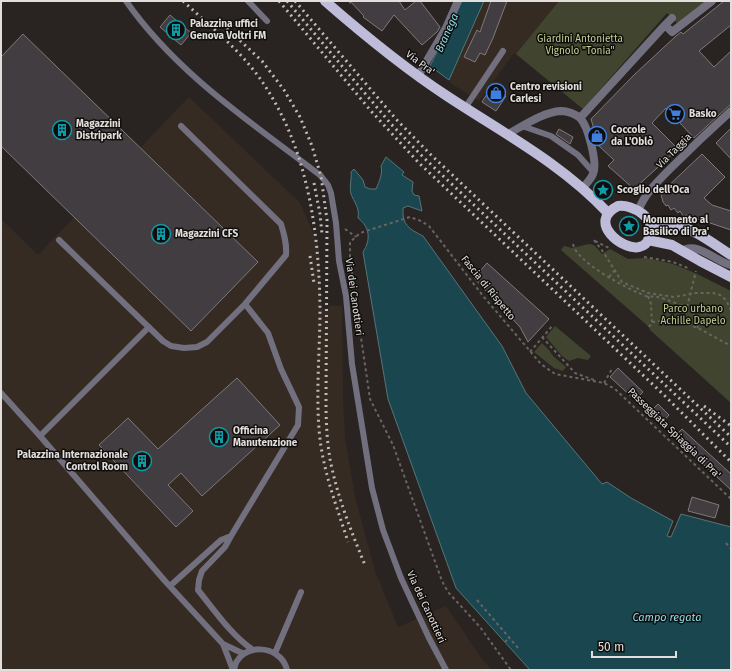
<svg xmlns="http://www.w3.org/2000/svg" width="732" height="671" font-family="'Fira Sans',sans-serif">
<rect width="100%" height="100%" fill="#292421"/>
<path fill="#352b23" d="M484,1H559L516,54L514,53L479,101L452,84L449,80Z
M189,97L300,203L319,246L321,309H329V306H342L343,400L345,438L355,497L375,571L398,627L446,606L482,659L492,670H1V219L38,255Z"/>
<path fill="#41452f" d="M559,1H707L678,24L667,13L583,109L516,54Z
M589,244L594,245L602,254L610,249L628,259L646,258L673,264L695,273L731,291V403L649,329L650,328L649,327L561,250L564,246L572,248Z
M555,326L591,356L588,360L578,358L569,361L562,356L546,337Z
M542,343L549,350L553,356L566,367L563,371L554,368L534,352Z"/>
<path fill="#1a474f" stroke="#567479" d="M462,1H484L449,80L430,66Z
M386,157L404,172L402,175L413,182L412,191L414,195L419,196L422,211L408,206L403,208C402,225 409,229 423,236L502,346L526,393L602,484L607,482L631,498L673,521L667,536L671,537L681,514L731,527V670H530L456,588L388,399L363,252C371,240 370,227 358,218C360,208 354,202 351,194C349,188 352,178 351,172L354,169L363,180L365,187L370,189H376C379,182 383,174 381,166Z"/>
<path fill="#423d40" stroke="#7f797c" d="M350,1H399L405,10L416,1H420L440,27L437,32L422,45L394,15L382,31L363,17L364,16Z
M491,1H507L493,38L485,55L480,53L475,62L464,57L477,30L480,32Z
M724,1H731V25L699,51L714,67L731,51V104L694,138L666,108L652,123L678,149L634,189L608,166L614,160L599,146L591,119L635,74L676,36L681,32L683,34Z
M170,15L191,33L181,45L160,27Z
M23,34L258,262L191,331L1,146V57Z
M493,84L506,91L504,94L506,96L496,111L482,102Z
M731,128V159L716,143Z
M559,129L573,137L570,144L556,134Z
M702,154L725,177L704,198L712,205L731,211V230L686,215L684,217L680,211L678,213L674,208L671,210L668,205L666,206L663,202L661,194L663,191Z
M487,263L549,319L528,342L520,327L474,278Z
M618,368L643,392L635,400L610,377Z
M237,378L280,425L202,496L181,473L168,485L193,511L176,527L99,445L128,418L158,449Z
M658,404L669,415L661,424L649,413Z
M682,429L731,474V490L674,437Z
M692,497L719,505L715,518L688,511Z"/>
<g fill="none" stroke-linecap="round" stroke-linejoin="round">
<path stroke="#696562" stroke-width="2" stroke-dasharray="3 3" stroke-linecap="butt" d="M349,1L352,5
M345,229L356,237
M594,240L604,253L622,282L648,293L674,297L696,293H713L720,295L726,300L731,310
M595,241L609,248
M573,244C576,262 629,290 646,296C650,297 654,296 658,297C663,298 690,308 692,311C695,315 696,323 698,328
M644,257L673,262L690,269
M609,277L614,271
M354,287L350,257V242L360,233L410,217L421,221L429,226L483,296L541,364L555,374L604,383L615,389L731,499
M648,296L651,304L652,322
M356,303L370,399L393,445L442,581L448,592L480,627L511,670
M687,307L696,271
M649,327L652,322L675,320L698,328L731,346
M542,337L575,373L594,380
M530,352L553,325
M604,383L612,369
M726,543L731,549
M477,600L518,648
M505,642L509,638"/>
<path stroke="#72707f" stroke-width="6" d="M126,1C177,74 251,122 321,176L328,185L331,193L336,223L339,261L346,296L352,364L372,488L383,530L401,578L429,638L446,670
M248,1L267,21
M465,108L503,51
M522,126L551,136L578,155L594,173
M59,240L163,341L171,346L184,348L197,347L207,342L245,304L286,255C287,244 284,234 281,224L181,126
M245,304L268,333L281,369L299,407L298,425L231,536L225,547L202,571L199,580L198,590C215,611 231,635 253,650
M1,393L40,436L165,581L223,644L233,670
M40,436L149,327
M170,586L221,540L231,536
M223,644L244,654
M275,653L301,592
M234,670C238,642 281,643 287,670"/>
<path stroke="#72707f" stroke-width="8" d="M665,25L672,18
M418,76L446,28L458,1
M580,118L665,25L672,32L712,1
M508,134C523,126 543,112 561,111C567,111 576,114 580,118C588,126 598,164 593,174C591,179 586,184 582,189
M638,211C645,193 658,181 672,167C691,148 711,129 731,111
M682,251C698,241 716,262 731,265"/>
<path stroke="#bfbcda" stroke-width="10" d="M325,1C364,35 404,68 447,96C503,133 561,163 608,213
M618,206C633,204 658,219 650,237C648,242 645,246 639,247C623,251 586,222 618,206Z
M650,226C659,225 667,223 676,225C693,228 715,245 731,255
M648,240L672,245L700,261L731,277"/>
<path stroke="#bebbb8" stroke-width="3" stroke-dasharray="2 4" stroke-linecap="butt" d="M183,1C210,26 240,50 261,80C307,146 319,229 320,308C320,348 316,389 319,429C322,469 336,504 348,542
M279,1L371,111L418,162L665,396L731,462
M287,1L391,124L423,157L731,447
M295,1L396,119L428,152L731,437
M218,20L262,61L284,90L300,117L312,146L321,176L327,220L326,403C326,422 327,441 330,459C337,496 351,531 365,565
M314,183L320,214L322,234
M310,256L314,283
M704,406L731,426"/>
</g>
<defs>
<symbol id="building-ring" viewBox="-11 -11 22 22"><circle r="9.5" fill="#100e0c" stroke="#0f9aa8" stroke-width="1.5"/><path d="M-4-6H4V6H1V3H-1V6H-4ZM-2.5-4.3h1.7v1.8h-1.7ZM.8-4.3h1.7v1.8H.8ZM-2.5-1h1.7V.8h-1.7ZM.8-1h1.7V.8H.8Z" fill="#0f9aa8"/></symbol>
<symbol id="shop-ring" viewBox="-11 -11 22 22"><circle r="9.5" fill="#100e0c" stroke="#3f7fe0" stroke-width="1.5"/><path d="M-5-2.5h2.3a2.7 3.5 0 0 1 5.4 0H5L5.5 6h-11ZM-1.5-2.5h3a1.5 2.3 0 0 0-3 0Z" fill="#3f7fe0"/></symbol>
<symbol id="supermarket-ring" viewBox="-11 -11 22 22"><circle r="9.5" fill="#100e0c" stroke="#3f7fe0" stroke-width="1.5"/><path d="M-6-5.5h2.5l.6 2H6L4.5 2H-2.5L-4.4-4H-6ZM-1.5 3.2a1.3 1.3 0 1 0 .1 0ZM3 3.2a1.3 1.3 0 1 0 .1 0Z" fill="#3f7fe0"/></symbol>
<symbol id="sight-ring" viewBox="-11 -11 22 22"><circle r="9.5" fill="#100e0c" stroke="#0f9aa8" stroke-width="1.5"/><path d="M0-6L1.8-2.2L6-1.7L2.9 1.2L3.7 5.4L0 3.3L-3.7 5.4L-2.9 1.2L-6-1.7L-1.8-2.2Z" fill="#0f9aa8"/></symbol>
</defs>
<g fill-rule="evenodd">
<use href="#building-ring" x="165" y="19" width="22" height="22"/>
<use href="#shop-ring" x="485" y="82" width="22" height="22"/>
<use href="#supermarket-ring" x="664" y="103" width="22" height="22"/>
<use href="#building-ring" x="51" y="119" width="22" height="22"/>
<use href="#shop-ring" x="586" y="125" width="22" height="22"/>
<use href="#sight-ring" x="592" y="179" width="22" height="22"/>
<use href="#sight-ring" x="618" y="215" width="22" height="22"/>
<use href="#building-ring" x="150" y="223" width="22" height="22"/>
<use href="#building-ring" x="208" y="426" width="22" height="22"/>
<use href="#building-ring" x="131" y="450" width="22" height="22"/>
</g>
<g text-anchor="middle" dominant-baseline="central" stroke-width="3" stroke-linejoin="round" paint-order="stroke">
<g font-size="10" font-weight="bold" fill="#e1dedb" stroke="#100e0c" text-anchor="start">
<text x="190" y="24">Palazzina uffici<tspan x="190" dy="12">Genova Voltri FM</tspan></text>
<text x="510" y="87">Centro revisioni<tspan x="510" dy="12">Carlesi</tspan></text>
<text x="689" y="114">Basko</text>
<text x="76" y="124">Magazzini<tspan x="76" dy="12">Distripark</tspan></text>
<text x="611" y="130">Coccole<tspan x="611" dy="12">da L'Oblò</tspan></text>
<text x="617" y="190">Scoglio dell'Oca</text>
<text x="643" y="220">Monumento al<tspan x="643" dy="12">Basilico di Pra'</tspan></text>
<text x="175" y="234">Magazzini CFS</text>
<text x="233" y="431">Officina<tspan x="233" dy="12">Manutenzione</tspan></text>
<text x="128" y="455" text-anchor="end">Palazzina Internazionale<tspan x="128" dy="12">Control Room</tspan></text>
</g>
<g font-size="10" fill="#c2cf93" stroke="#100e0c">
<text x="580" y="39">Giardini Antonietta<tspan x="580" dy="12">Vignolo "Tonia"</tspan></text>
<text x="693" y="309">Parco urbano<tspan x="693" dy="12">Achille Dapelo</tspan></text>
</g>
<g font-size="10" fill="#e1dedb" stroke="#100e0c">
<text transform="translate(420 63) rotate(37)">Via Pra'</text>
<text transform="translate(674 151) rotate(-45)">Via Taggia</text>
<text transform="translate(488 288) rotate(51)">Fascia di Rispetto</text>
<text transform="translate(354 297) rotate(82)">Via dei Canottieri</text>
<text transform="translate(674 433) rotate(44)">Passeggiata Spiaggia di Pra'</text>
<text transform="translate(426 607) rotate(65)">Via dei Canottieri</text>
</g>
<g font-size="11" font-style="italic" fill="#8cdbeb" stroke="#100e0c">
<text transform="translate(447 33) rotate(-66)">Branega</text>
<text x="667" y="617">Campo regata</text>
</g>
</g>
<rect width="732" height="671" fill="none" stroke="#e1dedb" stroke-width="4"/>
<path d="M592 651v6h84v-6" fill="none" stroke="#e1dedb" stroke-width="2"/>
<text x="598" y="651" font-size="12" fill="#e1dedb" stroke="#100e0c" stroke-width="3" paint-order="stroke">50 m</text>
</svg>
